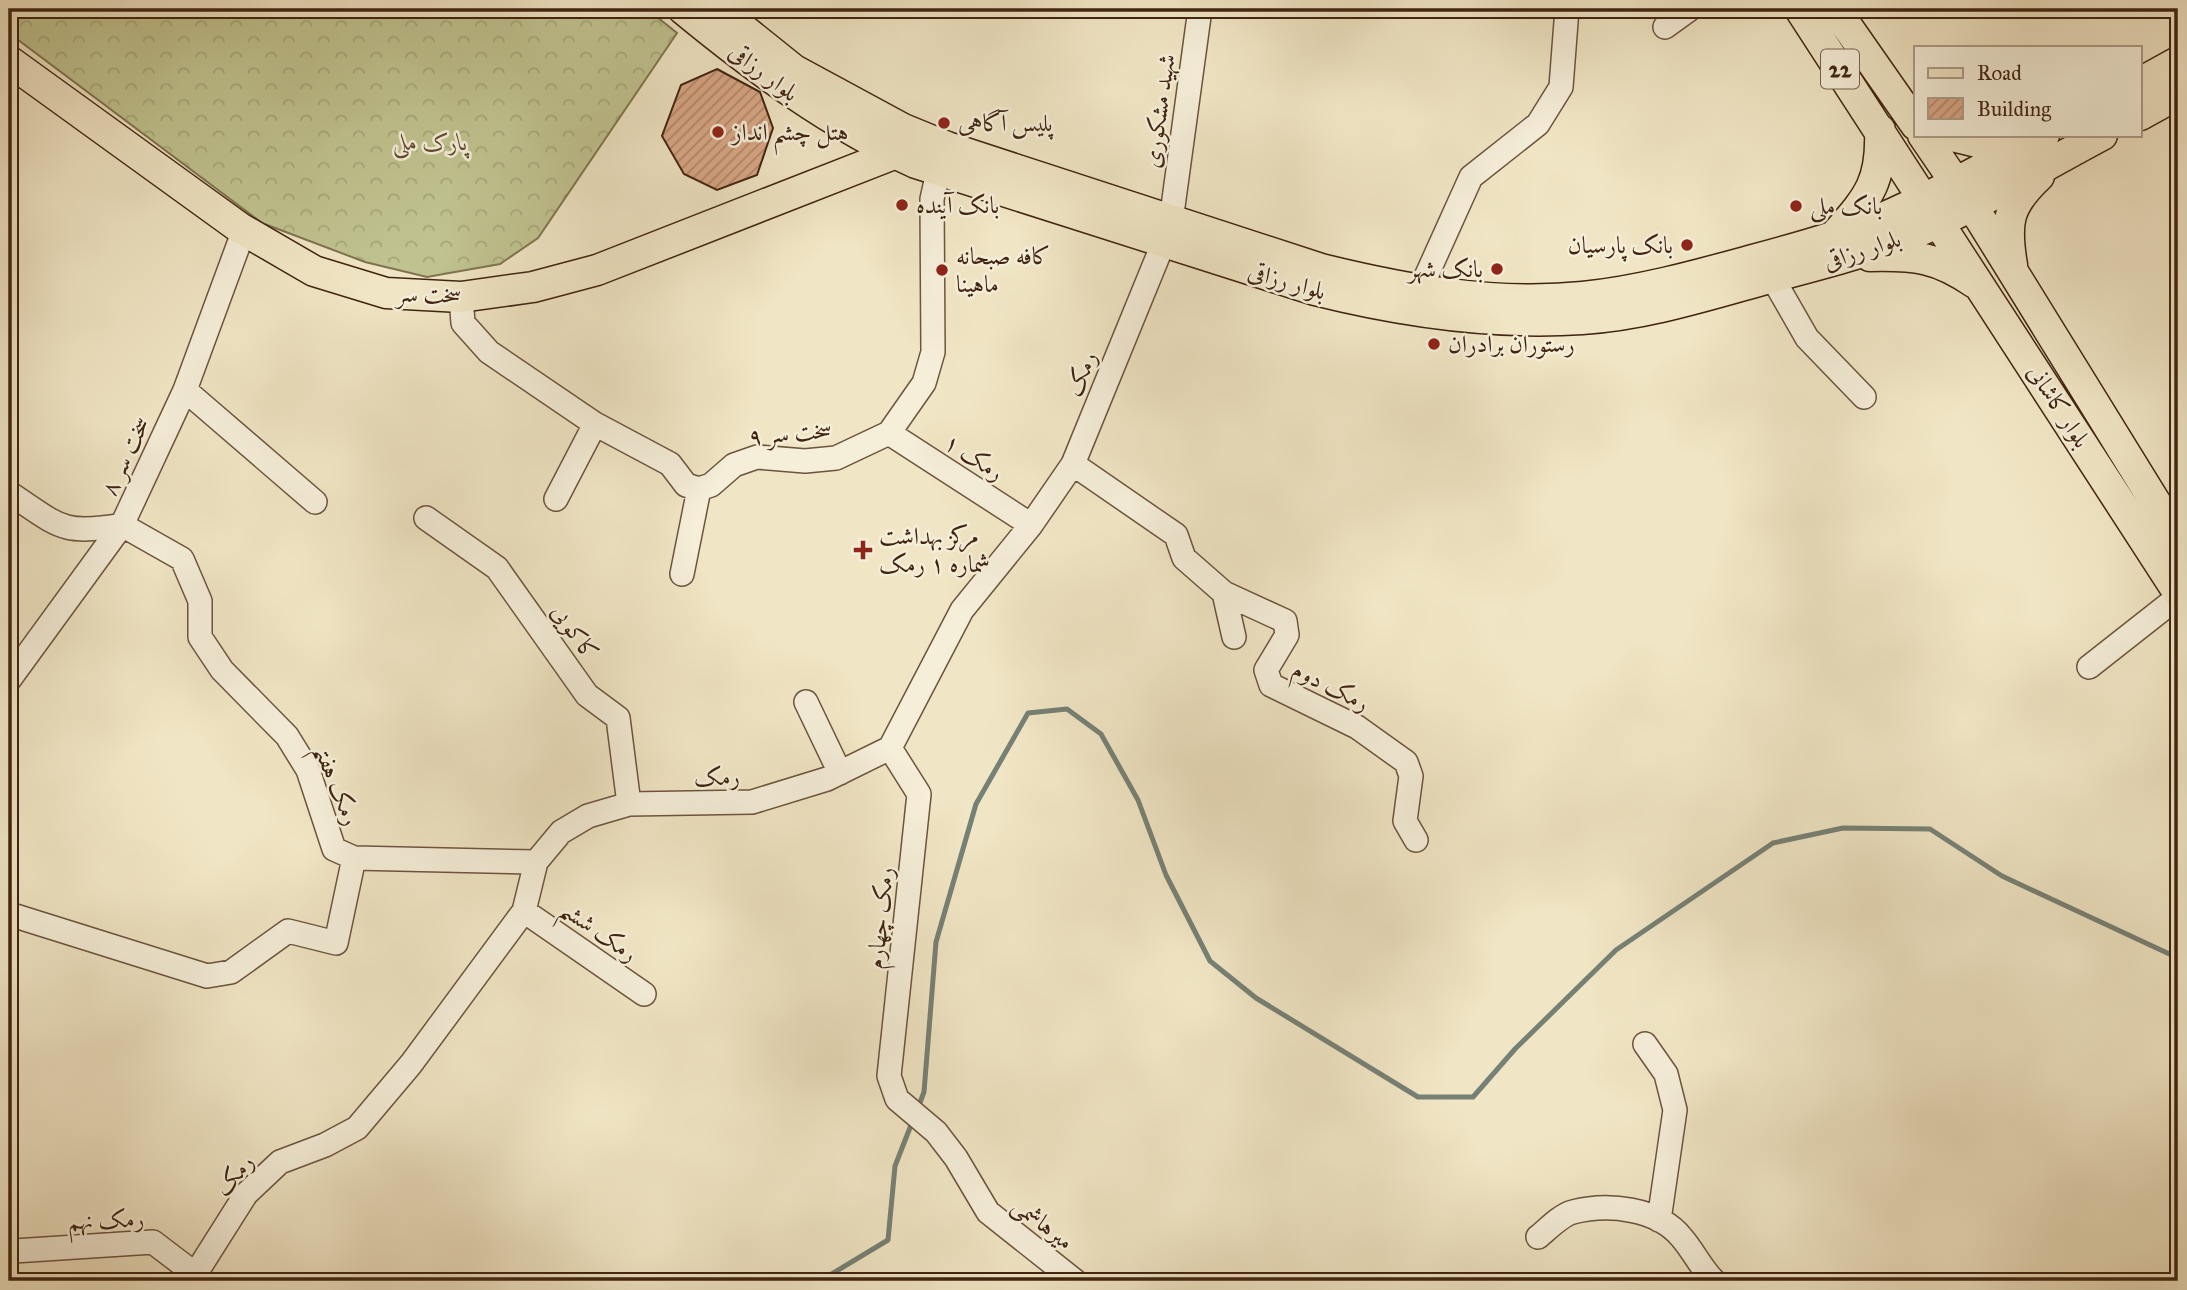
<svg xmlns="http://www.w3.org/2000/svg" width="2187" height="1290" font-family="'IM FELL Great Primer',Amiri,serif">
<defs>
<pattern id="forest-crowns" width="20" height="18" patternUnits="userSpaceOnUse" patternTransform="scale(1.75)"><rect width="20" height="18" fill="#c0c390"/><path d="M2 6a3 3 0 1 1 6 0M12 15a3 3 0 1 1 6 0" fill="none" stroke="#a6a77b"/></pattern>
<pattern id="building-hatch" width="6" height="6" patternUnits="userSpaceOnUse" patternTransform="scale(1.75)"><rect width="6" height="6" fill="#d9a685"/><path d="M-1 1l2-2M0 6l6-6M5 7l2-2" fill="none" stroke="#b1876b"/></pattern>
</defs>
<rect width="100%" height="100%" fill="#f0e5c4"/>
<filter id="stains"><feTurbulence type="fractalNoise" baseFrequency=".00286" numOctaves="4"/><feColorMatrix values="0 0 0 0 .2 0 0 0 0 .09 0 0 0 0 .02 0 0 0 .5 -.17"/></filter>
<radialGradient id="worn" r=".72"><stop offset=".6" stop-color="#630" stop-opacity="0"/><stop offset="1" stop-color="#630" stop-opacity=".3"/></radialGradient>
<path fill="url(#forest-crowns)" stroke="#807450" stroke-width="2" d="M9,9H647L677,33L538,238L500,264L427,277L365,262L262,223L9,33Z"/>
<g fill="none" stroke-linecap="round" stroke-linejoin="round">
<path stroke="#768175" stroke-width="5" d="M918,1108L924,1092L936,942L976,804L1028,713L1067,709L1101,734L1138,800L1166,875L1210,961L1256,998L1418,1097H1473L1515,1049L1616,950L1773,843L1843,828L1930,829L2002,876L2178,958
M820,1281L888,1240L895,1166L913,1120"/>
</g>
<path fill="url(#building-hatch)" stroke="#402411" stroke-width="2" d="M717,69L760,92L773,128L757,175L717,190L684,174L662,136L681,85Z"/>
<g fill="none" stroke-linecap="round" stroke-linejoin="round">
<defs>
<path id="minor" d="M1665,27L1690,9
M1171,221L1200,9
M1772,277L1807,338L1864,397
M1420,290L1471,177L1538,124L1561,87L1567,9
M461,297L463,323L489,352L595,424L670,464L686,485L699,489L711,485L734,465L757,457L805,461L836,458L889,433L924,383L933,352L932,199L938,172
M185,390L315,502
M889,433L1031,525
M1073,464L1176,535L1184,558L1224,593L1285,621L1287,635L1266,670L1271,685L1357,727L1406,762L1411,776L1405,821L1416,840
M9,493C58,525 61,536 122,525
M556,499L595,424
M426,518L497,568L587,695L618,718L629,804
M122,525L182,559L200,601V637L222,670L287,736L308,770L334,849L354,858L536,862
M682,574L699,489
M1224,593L1234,637
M2089,667L2178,597
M9,680L122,525L185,390L244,230
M806,702L840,773
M890,748L919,794L889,1076L897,1099L936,1132L956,1158L988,1212L1075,1281
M524,911L644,994
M9,914L207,976L231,972L288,931L336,943L354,858
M1645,1044L1666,1074L1675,1110L1659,1220
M1538,1237C1548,1229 1561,1215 1573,1212C1608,1203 1658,1208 1682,1238C1694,1252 1701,1268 1714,1281
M9,1248L14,1251L153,1242L195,1274
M191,1281L246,1194L280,1162L325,1145L357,1128L411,1064L524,911L536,862L561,832L588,816L629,804L752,802L827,779L890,748L962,610L1031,525L1073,464L1163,244"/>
<path id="major" d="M683,9C756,69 830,124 916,163L1315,290C1403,312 1492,325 1582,319C1647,315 1711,294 1773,277C1820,264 1870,252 1915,233C1979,205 2040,168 2102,135
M718,9L794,70L903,129L947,147L1321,269C1406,290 1495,306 1583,297C1641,291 1698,275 1753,260C1801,247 1849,234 1894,213C1945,190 1995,162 2044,135
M1800,9L2178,592
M1835,9L1916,125
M9,61L240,228L314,271L386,293L461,297L533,287L597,270L904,150
M2140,83L2178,62
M2140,115L2178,94
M1923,135L1981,220L2178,539
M1948,135L1977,142L2026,143
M1837,233C1870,196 1882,180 1880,130
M1870,256C1916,255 1937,257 1975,283
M2012,265C2005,223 2007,206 2039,176"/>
</defs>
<use href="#minor" stroke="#6c543e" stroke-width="26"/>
<use href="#major" stroke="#402411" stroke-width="33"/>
<use href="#minor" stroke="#f5eed9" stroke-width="23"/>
<use href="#major" stroke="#f0e5c4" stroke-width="30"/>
</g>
<g fill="#8f2418" stroke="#f5eed9" stroke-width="2.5">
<circle cx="944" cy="123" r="7"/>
<circle cx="718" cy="132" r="7"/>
<circle cx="902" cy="205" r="7"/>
<circle cx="1796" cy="206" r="7"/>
<circle cx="1687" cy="245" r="7"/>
<circle cx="1497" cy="269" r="7"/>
<circle cx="942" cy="270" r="7"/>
<circle cx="1434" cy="344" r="7"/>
<path d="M859.5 539.5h7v7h7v7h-7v7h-7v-7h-7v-7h7z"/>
</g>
<g text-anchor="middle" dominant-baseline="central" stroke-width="5" stroke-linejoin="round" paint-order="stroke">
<rect fill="#f5eed9" stroke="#76614d" stroke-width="2" x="1821" y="49.5" width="38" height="39" rx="5"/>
<g font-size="23" font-weight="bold" fill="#402411">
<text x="1840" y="69">22</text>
</g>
<g font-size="24" fill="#402411" stroke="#f5eed9">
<text transform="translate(764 72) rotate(37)">بلوار رزاقی</text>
<text transform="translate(1159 111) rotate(-82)">شهید مشکوری</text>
<text transform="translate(1862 250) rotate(-18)">بلوار رزاقی</text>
<text transform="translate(1287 281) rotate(16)">بلوار رزاقی</text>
<text transform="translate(429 294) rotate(1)">سخت سر</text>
<text transform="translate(1081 374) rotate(-68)">رمک</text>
<text transform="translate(2059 406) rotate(57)">بلوار کاشانی</text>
<text transform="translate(790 433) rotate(-5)">سخت سر ۹</text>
<text transform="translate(125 456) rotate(-65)">سخت سر ۸</text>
<text transform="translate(974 457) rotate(33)">رمک ۱</text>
<text transform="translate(575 632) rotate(55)">کاکویی</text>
<text transform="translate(1331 686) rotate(27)">رمک دوم</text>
<text transform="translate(717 777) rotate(-1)">رمک</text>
<text transform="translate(337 785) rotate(68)">رمک هفتم</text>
<text transform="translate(880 918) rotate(-84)">رمک چهارم</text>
<text transform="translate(599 931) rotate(35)">رمک ششم</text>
<text transform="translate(234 1175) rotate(-49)">رمک</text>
<text transform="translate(106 1220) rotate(-2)">رمک نهم</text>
<text transform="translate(1043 1223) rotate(38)">میرهاشمی</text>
</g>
<g font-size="24" fill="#402411" stroke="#f5eed9" text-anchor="start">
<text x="958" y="123">پلیس آگاهی</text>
<text x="732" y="132">هتل چشم انداز</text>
<text x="916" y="205">بانک آینده</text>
<text x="1810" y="206">بانک ملی</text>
<text x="1673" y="245" text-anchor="end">بانک پارسیان</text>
<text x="956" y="256">کافه صبحانه<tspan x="956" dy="28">ماهینا</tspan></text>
<text x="1483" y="269" text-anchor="end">بانک شهر</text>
<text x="1448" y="344">رستوران برادران</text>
<text x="879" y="536">مرکز بهداشت<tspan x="879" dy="28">شماره ۱ رمک</tspan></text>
</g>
<g font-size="24" font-style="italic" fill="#604c31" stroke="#f5eed9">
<text x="430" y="142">پارک ملی</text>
</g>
</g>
<rect width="2187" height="1290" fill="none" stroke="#f0e5c4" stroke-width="35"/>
<rect x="10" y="10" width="2166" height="1269" fill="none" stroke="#402411" stroke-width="3.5"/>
<rect x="18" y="18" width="2152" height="1255" fill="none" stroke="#402411" stroke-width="2"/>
<rect x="1914" y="46" width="228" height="91" fill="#f5eed9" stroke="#ad9d89" stroke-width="2"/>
<rect x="1928" y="68" width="35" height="10" fill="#f0e5c4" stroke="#ad9d89" stroke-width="2"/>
<text x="1977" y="80" font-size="21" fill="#402411">Road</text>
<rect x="1928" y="98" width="35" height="21" fill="url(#building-hatch)" stroke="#ad9d89" stroke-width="2"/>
<text x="1977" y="116" font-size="21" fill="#402411">Building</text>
<rect width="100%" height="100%" filter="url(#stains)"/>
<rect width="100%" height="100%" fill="url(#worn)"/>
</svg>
